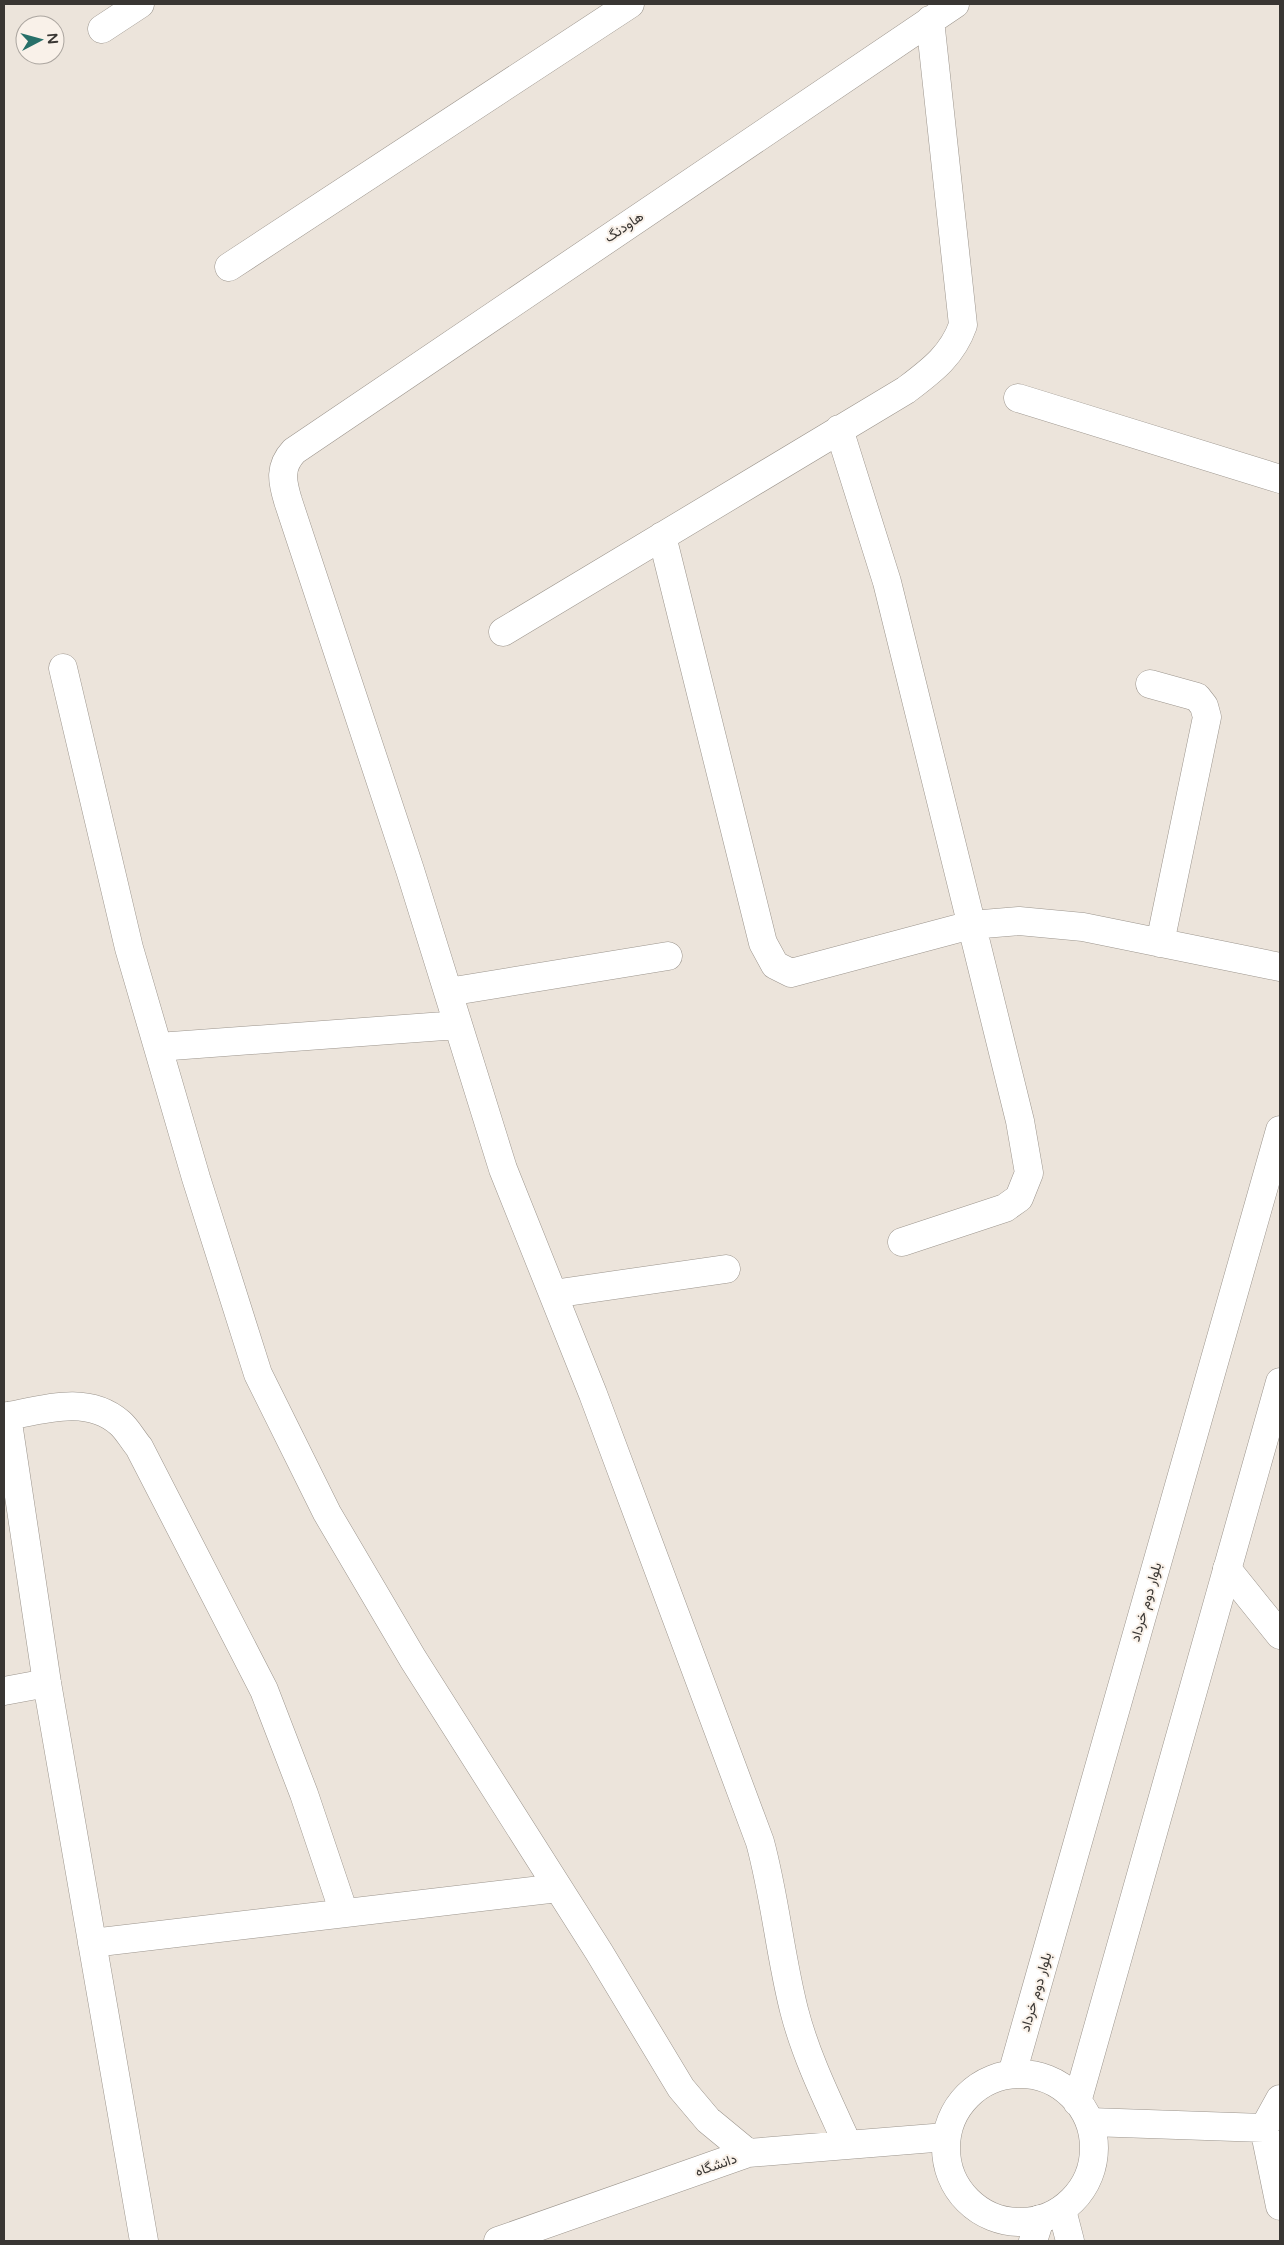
<svg xmlns="http://www.w3.org/2000/svg" width="1284" height="2245" font-family="'Varela Round',Vazirmatn,sans-serif">
<rect width="100%" height="100%" fill="#ece4db"/>
<g fill="none" stroke-linecap="round" stroke-linejoin="round">
<defs>
<path id="minor" d="M102,29L140,4
M229,267L630,4
M1018,398L1280,479
M839,429L887,582L1020,1121L1029,1173L1019,1198L1005,1208L902,1242
M662,536L763,943L775,965L791,973L971,925L1019,921L1083,927L1280,967
M503,632L906,390C931,371 952,356 963,325L930,20
M63,668L129,948L196,1178L258,1374L327,1513L413,1659L599,1952L681,2088L708,2120L748,2153
M1150,684L1197,697L1204,706L1207,717L1160,943
M448,992L668,956
M158,1047L458,1025
M553,1294L726,1269
M7,1416L47,1683L144,2241
M4,1417C42,1410 87,1394 120,1423C127,1429 133,1440 139,1447L264,1690L304,1794L344,1913
M1227,1569L1280,1635
M4,1691L47,1683
M92,1943L558,1888
M1280,2099L1264,2128L1280,2206
M1090,2122L1264,2128
M848,2145C828,2101 806,2057 794,2010C780,1955 775,1897 760,1842L593,1394L503,1169L410,870L288,501C282,481 279,467 294,451L955,4
M1062,2210L1070,2241
M498,2241L748,2153L946,2137
M1033,2241L1040,2219"/>
<path id="tertiary" d="M1012,2074L1280,1130
M946 2148a74 74 0 1 1 148 0a74 74 0 1 1-148 0Z
M1077,2102L1280,1382"/>
</defs>
<use href="#minor" stroke="#9c958d" stroke-width="29"/>
<use href="#tertiary" stroke="#9c958d" stroke-width="29"/>
<use href="#minor" stroke="#fff" stroke-width="28"/>
<use href="#tertiary" stroke="#fff" stroke-width="28"/>
</g>
<g text-anchor="middle" dominant-baseline="central" stroke-width="4" stroke-linejoin="round" paint-order="stroke">
<g font-size="14" fill="#393633" stroke="#f9f1e9">
<text transform="translate(624 227) rotate(-34)">هاودنگ</text>
<text transform="translate(1146 1602) rotate(-74)">بلوار دوم خرداد</text>
<text transform="translate(1036 1992) rotate(-74)">بلوار دوم خرداد</text>
<text transform="translate(716 2165) rotate(-19)">دانشگاه</text>
</g>
</g>
<rect width="1284" height="2245" fill="none" stroke="#393633" stroke-width="10"/>
<g transform="translate(40 40) rotate(84)"><circle r="24" fill="#f9f1e9" stroke="#aca6a0"/>
<path d="M0-4L9 19L0 12L-9 19Z" fill="#277069"/>
<text y="-8" font-size="14" font-weight="bold" text-anchor="middle" fill="#393633">N</text>
</g>
</svg>
